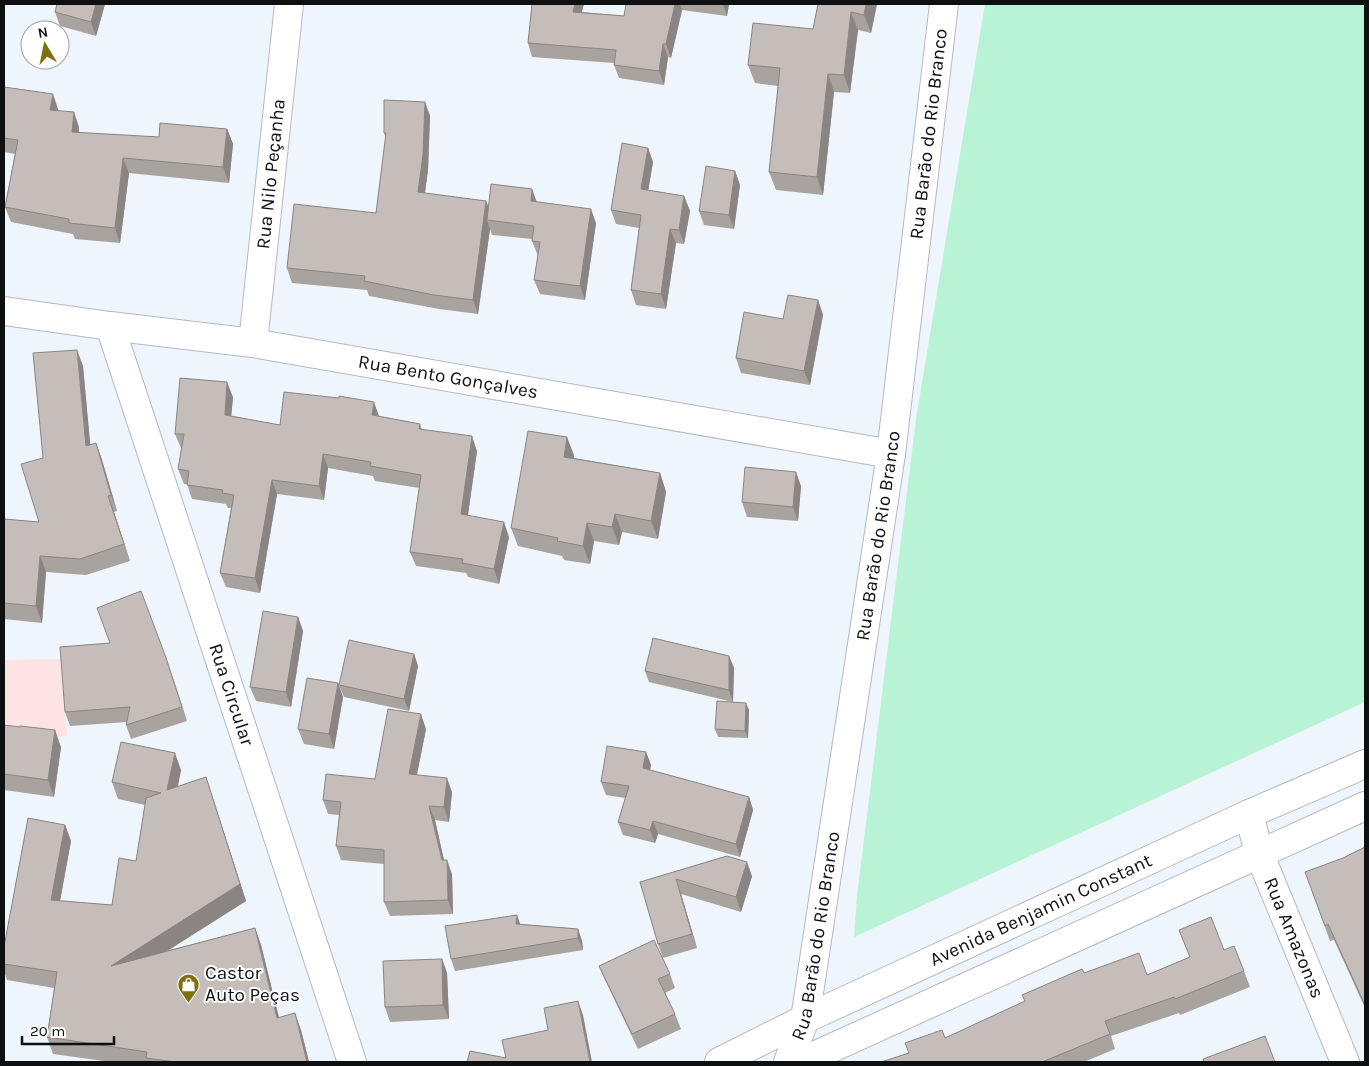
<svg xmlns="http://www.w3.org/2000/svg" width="1369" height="1066" font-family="Karla,sans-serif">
<rect width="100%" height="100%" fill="#eff5fc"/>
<path fill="#fee3e5" d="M61,659L67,736L8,742L4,774V660Z"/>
<path fill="#b7f3d4" d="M985,4H1365V702L854,937L857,896L916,419Z"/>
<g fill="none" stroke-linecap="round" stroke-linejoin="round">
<defs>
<g id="minor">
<path id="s1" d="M4,311L110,326L253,343L891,454"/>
<path id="s2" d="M110,326L352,1062"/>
<path id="s3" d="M253,343L289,4"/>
<path id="s4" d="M1249,814L1259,853L1345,1062"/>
<path id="s5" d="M788,1062L805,1019L891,454L944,4"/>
</g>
<g id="secondary">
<path id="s6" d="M719,1062L805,1019L1249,814L1365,764"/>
<path d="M801,1062L1365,806"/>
</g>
</defs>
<use href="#minor" stroke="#b4bac1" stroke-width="30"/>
<use href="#secondary" stroke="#b4bac1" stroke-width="30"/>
<use href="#minor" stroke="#fff" stroke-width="28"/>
<use href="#secondary" stroke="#fff" stroke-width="28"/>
</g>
<path fill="#a9a39f" d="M57,4H105L96,36L60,26L55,12Z
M532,4H584L581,12L624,16L626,4H729L727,16L682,10L671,58L668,57L664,85L619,78L614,65V63L532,57L528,43Z
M818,4H877L871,33L858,30L850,93L834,92L823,195L776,190L769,172L778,86L755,83L748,65L813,29Z
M4,87L58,109V110L79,127V133L159,137L227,129L233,144L229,183L129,173L120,243L75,239L73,234L11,222L5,207L15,154L4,152Z
M425,102L430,116L428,170L425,193L486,201L488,206L532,189L537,202L596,223L585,300L540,294L534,280L538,256L532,241V239L492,235L490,229L478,314L439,309L369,296L367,290L292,283L287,268L376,213L386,139L384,133Z
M648,148L653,162L648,190L684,196L690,211L684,244L676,243L666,309L636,305L631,290L639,228L616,224L611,210Z
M735,171L740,185L734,229L704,225L699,211Z
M818,300L823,315L810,385L741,373L736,358L783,319Z
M83,366L90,445L96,443L102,460L117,511L114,512L130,561L86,575L46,572L42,623L4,619V519L39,522L43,458Z
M233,397L231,416L280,425L379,416L420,424L422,429L477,451L468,515L509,537L499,584L468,577L466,573L416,566L410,552L419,488L375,481L373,476L328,468L324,500L277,494L260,593L226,587L220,573L231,508H228L226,504L192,499L187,484H184L178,469L182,448H181L175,434Z
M574,455V458L660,473L666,492L658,539L622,532L619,545L594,541L590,564L564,560L562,556L518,546L511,528Z
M801,486L798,521L747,517L742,502Z
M298,617L303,631L291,707L256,701L250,687Z
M414,654L418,666L409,711L344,697L339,685Z
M165,655L187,721L131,739L126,725L127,722L70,726L65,712Z
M729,656L734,668L733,702L749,710L748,738L718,737L715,729L733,702L649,682L645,671Z
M338,683L343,697L334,749L304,744L298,729Z
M4,725L61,747L54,797L4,790Z
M426,729L417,775L452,792L449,822L435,820L444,860L452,874L453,914L390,916L384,902V864L341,860L336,846L339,815L328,814L323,800L375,779Z
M646,752L651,765L650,770L749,797L753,810L740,857L658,834L655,843L623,835L618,822L625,798L606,795L601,782Z
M181,770L178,787L206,777L246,901L166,951L255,928L261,945L279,1017L301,1030L309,1062H111L53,1054L47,1037L54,988L7,980L4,971V947L65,825L71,841L60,901L112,905L136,861L145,805L118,799L112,782Z
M1365,847V1008L1334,940L1330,941L1305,872L1343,858Z
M727,856L752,876L741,912L681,894L697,948L663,958L658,944L640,882Z
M517,915L520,924L578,929L582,941L583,950L455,971L451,959Z
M1179,930L1224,950L1244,971L1250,987L1180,1015L1179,1013L1111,1036L1115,1049L1084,1062H881L909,1053L945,1038L1024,1002L1084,973L1147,975L1190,957Z
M442,959L447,973L449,1019L390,1022L385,1007Z
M599,966L670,974L675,988L665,993L675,1014L681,1029L638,1049L605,980Z"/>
<path fill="#8a8482" d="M96,4H105L96,36L91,22Z
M575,4H584L578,25L573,12Z
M675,4H680L682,10L671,58L666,44Z
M723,4H729L727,16Z
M866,4H877L871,33L864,15Z
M851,12L858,30L850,93L844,75Z
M663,44L668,57L664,85L659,71Z
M828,74L834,92L823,195L817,177Z
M53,94L58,109L56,125L50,110Z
M425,102L430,116L428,170L423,206L418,192Z
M74,112L79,127L78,147L72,132Z
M227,129L233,144L229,183L223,167Z
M648,148L653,162L646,204L641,189Z
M123,158L129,173L120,243L115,228Z
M735,171L740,185L734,229L729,215Z
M532,189L537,204L531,201Z
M684,196L690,211L684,244L679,230Z
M486,201L492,215L487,220L490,229L478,314L473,300Z
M591,209L596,223L585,300L580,286Z
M670,229L676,243L666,309L661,294Z
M818,300L823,315L810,385L804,371Z
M77,350L83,366L92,463L86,446Z
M227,382L233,397L230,430L225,415Z
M374,402L379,416L372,415Z
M472,436L477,451L466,528L461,514Z
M567,437L574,455L571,475L564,457Z
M96,443L102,460L117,511L111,495Z
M323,454L328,468L324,500L319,486Z
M796,472L801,486L798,521L793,507Z
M660,473L666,492L658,539L651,521Z
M272,480L277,494L260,593L255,578Z
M108,496L114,512L130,561L124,544Z
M615,514L622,532L619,545L612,527Z
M504,522L509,537L499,584L494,569Z
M587,523L594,541L590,564L583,546Z
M40,556L46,572L42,623L36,606Z
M298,617L303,631L291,707L286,692Z
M414,654L418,666L409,711L404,699Z
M165,655L170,669L187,721L182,707Z
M729,656L734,668L733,702L729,690Z
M338,683L343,697L334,749L329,734Z
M746,703L749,710L748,738L745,731Z
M421,714L426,729L414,788L409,774Z
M55,730L61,747L54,797L48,780Z
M646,752L651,765L648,781L643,768Z
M175,753L181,770L173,807L167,790Z
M206,777L246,901L117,983L111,966Z
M447,778L452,792L449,822L444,807Z
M749,797L753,810L740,857L736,844Z
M429,806L435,820L447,874L442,860Z
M653,821L658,834L655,843L650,830Z
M65,825L71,841L57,917L51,900Z
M447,860L452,874L453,914L448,900Z
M747,862L752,876L741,912L736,897Z
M676,879L681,894L697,948L692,934Z
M517,915L521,927L516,924Z
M255,928L261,945L283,1035L277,1018Z
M578,929L582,941L583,950L578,938Z
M442,959L447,973L449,1019L443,1005Z
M578,1001L583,1015L592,1062H590Z
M295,1013L301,1030L309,1062H307Z"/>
<path fill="#c5bdb9" stroke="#8a8482" d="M57,4H96L91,22L55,12Z
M532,4H575L573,12L624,16L626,4H675L666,44H663L659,71L614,65L616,50L528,43Z
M818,4H866L864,15L851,12L844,75L828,74L817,177L769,172L780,68L748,65L753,23L813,29Z
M4,87L53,94L50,110L74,112L72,132L159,137L160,123L227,129L223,167L123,158L115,228L69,223V219L5,207L18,140L4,138Z
M384,100L425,102L423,155L418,192L486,201L473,300L434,295L364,281L365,276L287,268L294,204L376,213L386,133H384Z
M622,143L648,148L641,189L684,196L679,230L670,229L661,294L631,290L641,215L611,210Z
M706,166L735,171L729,215L699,211Z
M491,184L532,189L531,201L591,209L580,286L534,280L540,242L532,241L534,226L487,220Z
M788,295L818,300L804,371L736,358L744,312L783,319Z
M77,350L86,446L96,443L111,495L108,496L124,544L80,559L40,556L36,606L4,603V519L39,522L21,464L43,458L33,353Z
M180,378L227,382L225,415L280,425L284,392L339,398V396L374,402L372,415L420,424L419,429L472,436L461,514L504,522L494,569L462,563L463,559L410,552L421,475L370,466L371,462L323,454L319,486L272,480L255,578L220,573L234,495L222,493L223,490L187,485L189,471L178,469L184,434H175Z
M528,431L567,437L564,457L660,473L651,521L615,514L612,527L587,523L583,546L557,541L558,538L511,528Z
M745,467L796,472L793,507L742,502Z
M141,591L165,655L182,707L126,725L130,707L65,712L60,647L110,643L97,608Z
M263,611L298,617L286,692L250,687Z
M653,638L729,656V690L645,671Z
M349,640L414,654L404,699L339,685Z
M307,678L338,683L329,734L298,729Z
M717,701L746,703L745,731L715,729Z
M388,709L421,714L409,774L447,778L444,807L429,806L442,860H447L448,900L384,902V850L336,846L341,802L323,800L326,774L375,779Z
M4,725L20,727V726L55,730L48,780L4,774Z
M121,742L175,753L167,790L206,777L240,884L111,966L255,928L277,1018L295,1013L307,1062H175L146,1058L147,1052L47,1037L57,972L4,964V947L28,818L65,825L51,900L112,905L119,858L136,861L146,798L161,793L112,782Z
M607,746L646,752L643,768L749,797L736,844L653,821L650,830L618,822L629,786L601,782Z
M1365,847V1005L1328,924L1325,926L1305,872L1343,858Z
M727,856L747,862L736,897L676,879L692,934L658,944L640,882Z
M517,915L516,924L578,929V938L451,959L445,926Z
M1211,917L1224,950L1234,946L1244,971L1175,999L1174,997L1105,1021L1110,1034L1042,1062H881L909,1053L905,1043L942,1030L945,1038L1025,1001L1022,995L1082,969L1084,973L1139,953L1147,975L1190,957L1179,930Z
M654,940L670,974L658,979L675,1014L632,1034L599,966Z
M442,959L443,1005L385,1007L383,961Z
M578,1001L590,1062H467L470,1051L506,1058L502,1040L548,1030L544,1008Z
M1265,1036L1275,1062H1204L1203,1059Z"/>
<defs>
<symbol id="shop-pin" viewBox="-11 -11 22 30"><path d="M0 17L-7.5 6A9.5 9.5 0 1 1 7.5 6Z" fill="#7d700f" stroke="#fff"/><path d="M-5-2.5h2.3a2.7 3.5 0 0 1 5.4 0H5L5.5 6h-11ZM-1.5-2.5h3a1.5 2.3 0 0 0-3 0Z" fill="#fff"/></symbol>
</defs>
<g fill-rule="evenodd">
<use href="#shop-pin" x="176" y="972" width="25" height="34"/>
</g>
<g text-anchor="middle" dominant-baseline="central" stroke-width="4" stroke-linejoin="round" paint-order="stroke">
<g font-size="19" fill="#0d0f11" stroke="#fff">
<text stroke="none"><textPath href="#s5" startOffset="940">Rua Barão do Rio Branco</textPath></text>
<text stroke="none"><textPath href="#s3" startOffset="170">Rua Nilo Peçanha</textPath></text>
<text stroke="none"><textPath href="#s1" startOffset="449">Rua Bento Gonçalves</textPath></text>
<text stroke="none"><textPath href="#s5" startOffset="535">Rua Barão do Rio Branco</textPath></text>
<text stroke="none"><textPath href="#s2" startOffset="388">Rua Circular</textPath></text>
<text stroke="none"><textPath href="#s6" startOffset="356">Avenida Benjamin Constant</textPath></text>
<text stroke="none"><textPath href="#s5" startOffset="130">Rua Barão do Rio Branco</textPath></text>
<text stroke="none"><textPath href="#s4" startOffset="132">Rua Amazonas</textPath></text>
</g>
<g font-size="19" fill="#0d0f11" stroke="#fff" text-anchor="start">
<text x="205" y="973">Castor<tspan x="205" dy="22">Auto Peças</tspan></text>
</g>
</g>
<rect width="1369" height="1066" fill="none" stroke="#0d0f11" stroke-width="10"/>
<g transform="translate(45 45) rotate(350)"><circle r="24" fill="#ffffff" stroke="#9e9fa0"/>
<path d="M0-4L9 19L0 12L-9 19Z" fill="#7d700f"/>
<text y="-8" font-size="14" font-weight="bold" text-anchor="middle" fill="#0d0f11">N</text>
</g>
<path d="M22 1036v8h92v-8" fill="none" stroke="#0d0f11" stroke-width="2.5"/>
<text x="30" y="1036" font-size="15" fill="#0d0f11" stroke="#ffffff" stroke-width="4" paint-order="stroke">20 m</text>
</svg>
